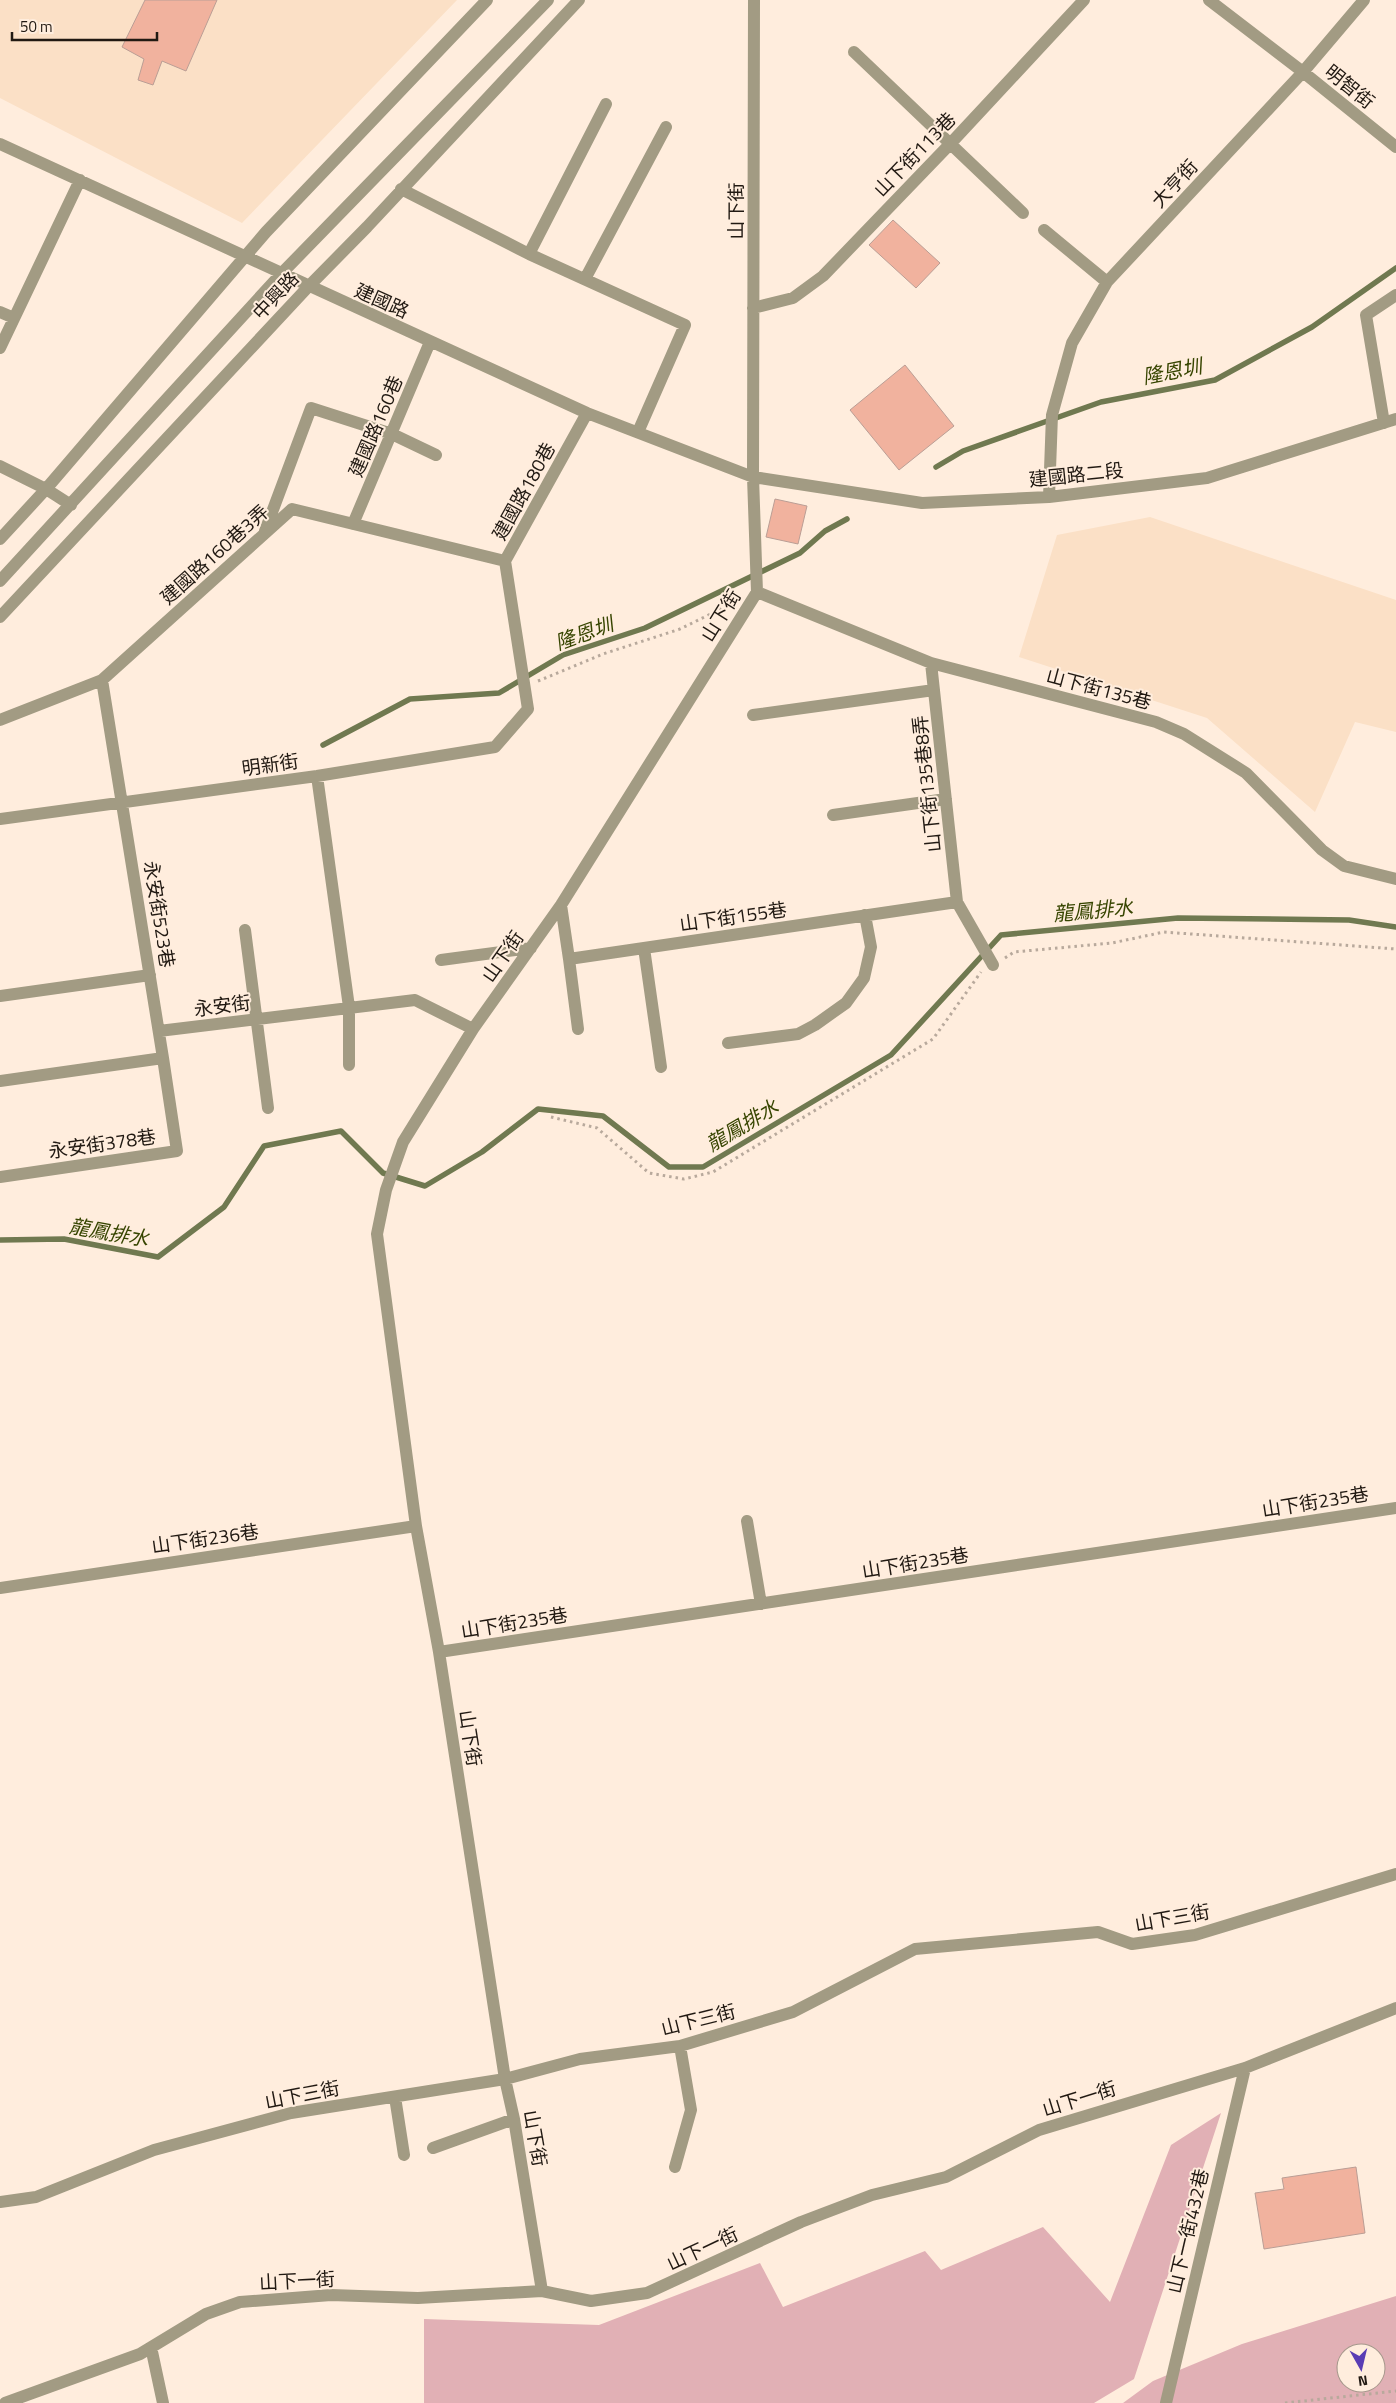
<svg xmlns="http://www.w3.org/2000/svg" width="1396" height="2403" font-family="'Titillium Web','Noto Sans TC',sans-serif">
<rect width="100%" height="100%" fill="#ffeddd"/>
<path fill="#fbe0c6" d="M0,0H457L242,223L0,98Z
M1150,517L1396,600V732L1355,722L1315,812L1207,718L1019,657L1057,535Z"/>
<path fill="#e1b0b5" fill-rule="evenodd" d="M1221,2113L1134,2379L1094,2403H424V2319L599,2325L760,2263L783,2307L925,2251L941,2270L1043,2227L1110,2302L1171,2145Z
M1396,2296V2403H1123L1153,2381L1242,2344ZM1346,2353H1376V2383H1346Z"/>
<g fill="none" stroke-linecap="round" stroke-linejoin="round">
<path stroke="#707950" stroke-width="5.5" d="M936,467L963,451L1101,402L1215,380L1312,327L1396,268
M323,745L410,699L499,693L563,655L645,628L800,553L825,531L847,519
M0,1240L64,1239L158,1257L224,1207L264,1146L341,1131L383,1173L425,1186L482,1152L538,1109L603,1116L669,1167H703L891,1055L1001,935L1178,918L1349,920L1396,927"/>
</g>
<path fill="#f1b29e" stroke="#ba9e95" d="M145,0H217L186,71L162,61L153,85L138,80L144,59L122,47Z
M893,220L940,263L916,288L869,245Z
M905,365L954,426L899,470L850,410Z
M775,499L807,506L798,544L766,537Z
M1356,2167L1365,2233L1264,2249L1255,2193L1284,2189L1282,2178Z"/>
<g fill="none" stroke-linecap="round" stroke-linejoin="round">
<path stroke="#b8a99c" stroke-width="3" stroke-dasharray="2.5 4" stroke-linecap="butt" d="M538,681L603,654L680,629L729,605
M1005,958L1014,952L1112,943L1164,932L1396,949
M551,1117L597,1128L649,1173L684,1179L713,1172L933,1039L981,972
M1285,2403L1396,2391"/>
<path stroke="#a29b83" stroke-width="12" d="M1209,0L1303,72L1396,147
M854,52L1023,213
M0,144L587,413L753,477L922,503L1049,497L1207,478L1396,419
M401,189L529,254L685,325L638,432
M1044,230L1107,282
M529,254L606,104
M585,279L666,127
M753,308L793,298L823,276L951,143L1084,0
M0,312L14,318
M0,348L80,180
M1384,423L1366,315L1396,295
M0,466L46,489L71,505
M1049,497L1052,415L1072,343L1107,282L1303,72L1364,0
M353,524L430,342
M265,531L311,408L392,434L436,455
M0,539L46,489L266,232L487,0
M0,581L281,274L548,0
M757,592L931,663L1156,722L1184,734L1246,773L1322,850L1344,866L1396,879
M0,617L308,287L367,227L579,0
M931,663L957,902L993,965
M753,715L934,690
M0,720L102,680L292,509L505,561
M317,776L349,1007V1065
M833,815L946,799
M0,819L317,776L495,747L528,709L505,561L587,413
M561,905L569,959L957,902
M245,930L268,1108
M644,948L661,1067
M569,959L578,1029
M441,960L531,948
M0,996L150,975
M159,1031L415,1000L473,1029
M728,1043L798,1034L815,1025L846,1003L864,978L871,947L865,915
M0,1081L163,1058L102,680
M0,1177L177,1151L163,1058
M747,1521L761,1604
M0,1588L416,1526
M439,1652L1396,1508
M395,2097L404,2155
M433,2148L514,2119
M675,2167L691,2110L680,2046
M0,2202L36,2197L154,2150L291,2113L505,2079L580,2059L680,2046L793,2012L915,1949L1098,1932L1132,1944L1195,1935L1396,1874
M542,2291L514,2119L505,2079L439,1652L416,1526L377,1234L386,1190L403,1142L473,1029L561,905L757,592L753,477L754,0
M151,2347L163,2403
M5,2403L140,2354L206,2314L240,2302L331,2295L418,2298L542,2291L591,2301L647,2293L801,2222L872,2195L946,2177L1039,2130L1245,2068L1396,2008
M1166,2403L1245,2068"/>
</g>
<g text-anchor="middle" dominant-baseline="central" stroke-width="4" stroke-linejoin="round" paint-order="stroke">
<g font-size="19" fill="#211912" stroke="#ffeddd">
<text transform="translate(1350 86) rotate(39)">明智街</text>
<text transform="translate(914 154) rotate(-46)">山下街113巷</text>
<text transform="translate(1174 183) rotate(-47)">大亨街</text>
<text transform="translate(735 211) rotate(-90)">山下街</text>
<text transform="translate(275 295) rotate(-47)">中興路</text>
<text transform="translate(382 300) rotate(24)">建國路</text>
<text transform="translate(375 426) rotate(-67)">建國路160巷</text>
<text transform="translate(1076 474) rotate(-6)">建國路二段</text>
<text transform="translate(523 491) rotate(-61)">建國路180巷</text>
<text transform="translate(214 554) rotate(-42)">建國路160巷3弄</text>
<text transform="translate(720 615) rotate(-58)">山下街</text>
<text transform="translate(1099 688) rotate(15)">山下街135巷</text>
<text transform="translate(270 764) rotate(-8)">明新街</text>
<text transform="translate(926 784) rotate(-96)">山下街135巷8弄</text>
<text transform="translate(160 914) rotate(81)">永安街523巷</text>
<text transform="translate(733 916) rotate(-8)">山下街155巷</text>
<text transform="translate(502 956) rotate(-55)">山下街</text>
<text transform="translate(222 1005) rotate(-7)">永安街</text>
<text transform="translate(102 1143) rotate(-8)">永安街378巷</text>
<text transform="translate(1315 1501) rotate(-9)">山下街235巷</text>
<text transform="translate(205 1538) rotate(-8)">山下街236巷</text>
<text transform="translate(915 1562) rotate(-9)">山下街235巷</text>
<text transform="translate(514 1622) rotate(-9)">山下街235巷</text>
<text transform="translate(471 1738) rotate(81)">山下街</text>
<text transform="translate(1172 1917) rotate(-10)">山下三街</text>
<text transform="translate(698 2019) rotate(-14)">山下三街</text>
<text transform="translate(302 2094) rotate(-11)">山下三街</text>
<text transform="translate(1079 2098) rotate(-17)">山下一街</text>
<text transform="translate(536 2138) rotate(80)">山下街</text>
<text transform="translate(1187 2231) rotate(-77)">山下一街432巷</text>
<text transform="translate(702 2248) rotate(-25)">山下一街</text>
<text transform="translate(297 2280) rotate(-3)">山下一街</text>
</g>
<g font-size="20" font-style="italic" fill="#374501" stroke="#ffeddd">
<text transform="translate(1172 371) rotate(-11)">隆恩圳</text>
<text transform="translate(584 633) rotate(-20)">隆恩圳</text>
<text transform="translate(1093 910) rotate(-5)">龍鳳排水</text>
<text transform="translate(742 1125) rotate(-31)">龍鳳排水</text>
<text transform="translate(109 1232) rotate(10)">龍鳳排水</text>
</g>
</g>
<g transform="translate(1361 2368) rotate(172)"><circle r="24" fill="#ffeddd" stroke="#a6988c"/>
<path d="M0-4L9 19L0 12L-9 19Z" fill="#593cb4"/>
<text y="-8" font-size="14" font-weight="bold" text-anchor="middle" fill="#211912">N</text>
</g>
<path d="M12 32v8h145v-8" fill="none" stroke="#211912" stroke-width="2.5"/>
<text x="20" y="32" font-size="15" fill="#211912" stroke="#ffeddd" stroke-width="4" paint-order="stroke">50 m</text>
</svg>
